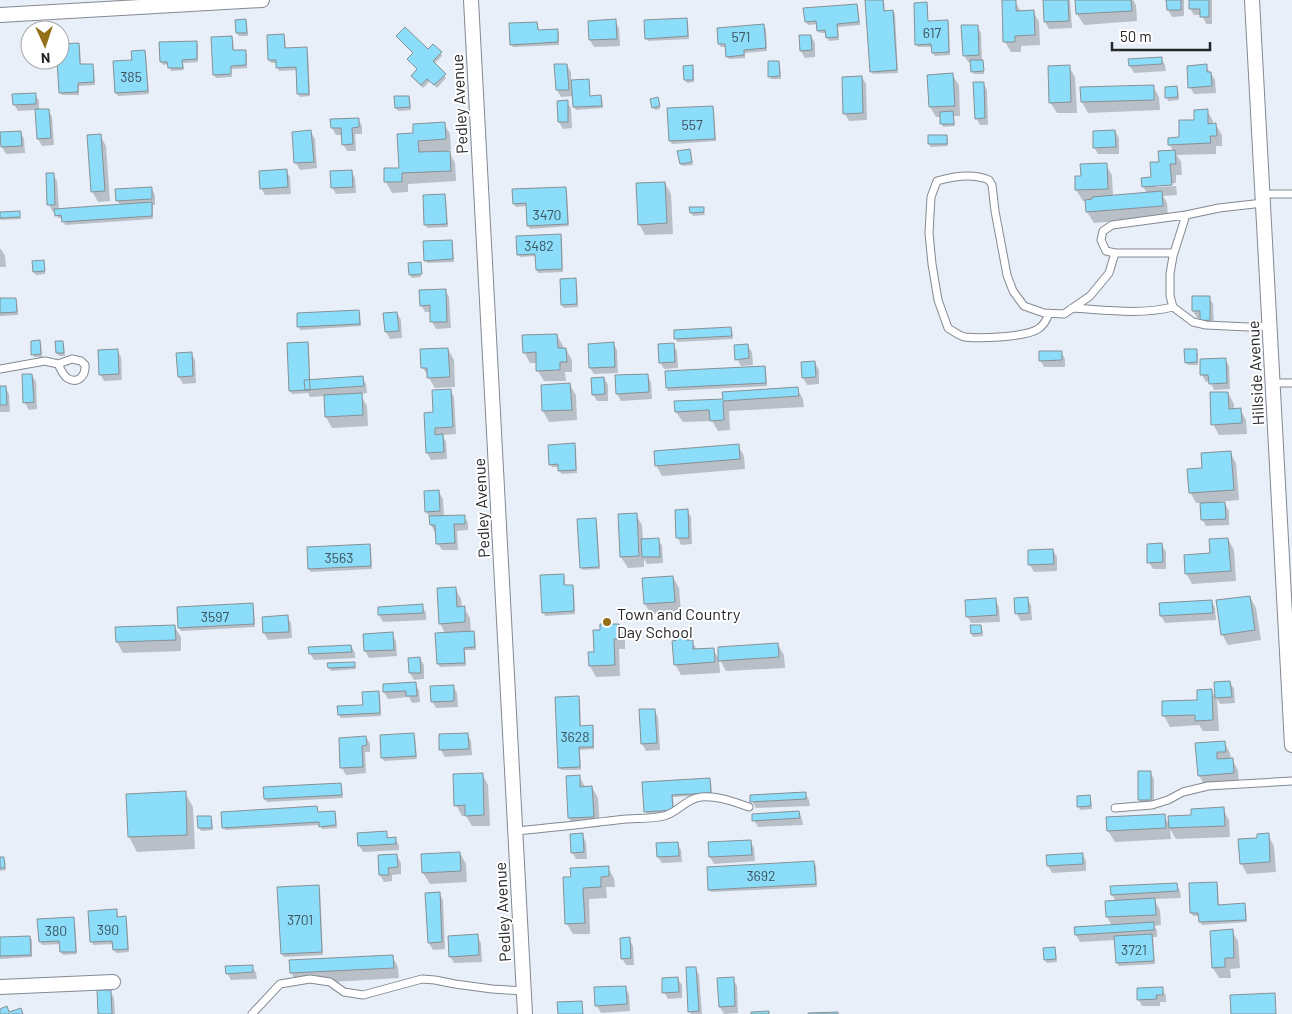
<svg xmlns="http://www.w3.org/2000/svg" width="1292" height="1014" font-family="Barlow,sans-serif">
<rect width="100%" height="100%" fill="#e8eff9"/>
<path fill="#0003" d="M874,0H883L884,2L885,12L893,11L895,14L898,73L873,74L871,71Z
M1044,0H1070L1072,28L1049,29L1045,22Z
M1076,0H1133L1136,5L1137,21L1084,25L1077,14Z
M1167,0H1184V16L1172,17L1168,10Z
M1190,0H1212V24H1206L1202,15H1194L1190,8Z
M1015,1L1021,12L1033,11L1039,22L1040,45L1021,46V52H1011L1005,42Z
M926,4L928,7V22L947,21L949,24L950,55L935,56L933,53V47H918L917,44Z
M857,5L858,8L860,25L838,27L839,40L829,41L826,33H820L818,30V24L808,25L806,22Z
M686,19L688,22L689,39L648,41L646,38Z
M245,21L247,24L248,36H239L237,33Z
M615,21L619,28L620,46L594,47L590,40V22Z
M537,23L538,26L539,31L557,30L559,33V45L513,47L511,44Z
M764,26L766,29L767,51L745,53V58L729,59L727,56L726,47H721L719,44L718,29Z
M977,26L981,33L982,61L984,64V74H974L972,71L971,62H968L964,55Z
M284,35L285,38L286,49L306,48L308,51L310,96L300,97L298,94V70L279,71L278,68L277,63H271L269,60L268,36Z
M811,36L815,43V57L805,58L801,51Z
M231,37L233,40L234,52L245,51L247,54V68L231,69L232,77L216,78L214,75L212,38Z
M398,37L428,51L441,53L442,56L434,64L446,78L437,88L430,81L423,88L414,79L412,76L418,70L408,60L414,54Z
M196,42L198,45V62L183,63L184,70L171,71L169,64L163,65L161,62Z
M78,44L80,47L81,65H92L94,68L95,85L79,86V95H62L60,92L58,60H60V45Z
M145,51L146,54L149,94L118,96L116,93L133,61Z
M1161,58L1165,65L1166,71L1134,73L1130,66L1129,60Z
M779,62L780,65L781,79H771L770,76Z
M567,65L571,72V81L588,80L590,83V97L601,96L602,99L603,108L576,110L574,107V96L561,97L557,90Z
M1206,66L1215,80L1216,93L1194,94L1190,87Z
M692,67L694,70V82L687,83L685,80Z
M1069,67L1075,77L1077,113H1057L1050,102Z
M952,75L959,85L960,116H954L955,126L943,127L942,124L941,117H936L930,107Z
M862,77L866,84L867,120L849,121L845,114Z
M983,83L987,90L988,125H980L976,118Z
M1153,86L1159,97L1160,110L1088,113L1082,102Z
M1177,88L1178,91L1179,100L1168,101L1167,98Z
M35,94L39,101V110H48L52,117L54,145L42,146L38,139L36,110L18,111L14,104Z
M409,97L410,100L411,110L398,111L396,108Z
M567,102L571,108L572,128L563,129L559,122Z
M659,102L660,109L655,110L653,107Z
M712,107L714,110L716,141L672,144L670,141Z
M1207,110L1213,121V125H1216L1222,135V146H1216V154L1177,155L1181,162L1182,175H1176V183L1156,185V187L1176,186L1177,195L1163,196L1167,203L1168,217L1094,223L1087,212V201H1083L1076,190V177H1082L1106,165L1112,175L1113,196L1147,194L1143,186L1152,179L1160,163L1174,152L1169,144L1181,139L1195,121Z
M358,119L362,126V134H355L356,151H347L343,144L342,135H336L332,128Z
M444,123L450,134L451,150H448L455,163L456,181L408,184V192L392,193L386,182L400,169L414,134Z
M1115,131L1119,138V154H1098L1094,147Z
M20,132L24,139L25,153L6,154L2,147Z
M311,132L315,139L317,168L300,170L296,163Z
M100,135L106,146L110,201L98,202L92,191Z
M946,136L948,139V146L931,147L929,144Z
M689,150L691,153L693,165L682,166L681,163Z
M286,171L290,177L291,194L265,195L261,188Z
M351,171L355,178L356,193L336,194L332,187Z
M47,174H53L57,181L59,209L120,205L117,200L151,188L155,195V205H153V219L65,225L63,218H58L56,212H53L49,205Z
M665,183L671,194L673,234L645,235L639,224Z
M565,188L567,191L569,226L530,229L528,226L527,206L516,207L514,204Z
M444,196L446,199L448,227L427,228L426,225Z
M703,208L705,215L693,216L691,213Z
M19,212L21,219L1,220L0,219V213Z
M560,236L562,239L563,272L538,273L537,270L536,256L520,257L518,254Z
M451,241L453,244L454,262L427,263L426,260Z
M0,249H1L5,256L6,267H0Z
M43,262L45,265V274L36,275L34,272Z
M420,265L421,277L412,278L410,275Z
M575,280L577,283L578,307L564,308L562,305Z
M445,290L449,297L451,328L436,329L432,322L431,312H425L421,305Z
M1209,297L1213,304L1214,327H1205L1201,318H1197L1193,311Z
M15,299L17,302L18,315L0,316V300Z
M358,311L360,314L361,326L300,330L299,327Z
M397,313L401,320L402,338L390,339L386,332Z
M731,328L732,331L733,339L677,342L676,339Z
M557,335L563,346V349H566L572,360V372H565L566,381H544L538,371L537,363H530L524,352Z
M39,341L41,344L42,357H34L33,354Z
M62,342L64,345L65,356H59L57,353Z
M307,343L309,346L310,381L362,377L366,384L367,393L360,394L367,406L368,426L332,428L326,417L325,396L310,397L308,393L292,394L290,391Z
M613,343L617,350L618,373L594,374L590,368Z
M673,344L677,351L678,368L664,369L660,362Z
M748,346L752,352L753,365L741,366L737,359Z
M448,349L454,360L455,387L435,388L423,368Z
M117,350L121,357L122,380L104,381L100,374Z
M1196,351L1198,354V365H1188L1186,362Z
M1061,352L1065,359V367H1044L1040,360Z
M191,353L195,360L196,383L183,384L179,377Z
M1225,359L1229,366L1230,389L1214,390L1210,381L1206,382L1202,375Z
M815,363L819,370V384L807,385L803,378Z
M765,367L766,370L767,386L668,391L667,388Z
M32,375L36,382L37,409L29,410L25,403Z
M647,375L651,382L652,399L621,401L617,394Z
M604,378L608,385V401H597L593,394Z
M570,385L576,395L577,420L549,422L543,411L542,386Z
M5,387L9,394L10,412H0V388Z
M797,389L803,399L804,407L729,411L730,430L718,431L712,421L683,422L676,412L724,400Z
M450,390L454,397L456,434L442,435L446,442L447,459L431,460L427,453L425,414H435Z
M1228,393L1234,404V410L1240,409L1246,420L1247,434L1219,435L1213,424Z
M574,445L576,448L577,473L561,474L559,467H552L550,464Z
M738,446L744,456L745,469L662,476L656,465Z
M1230,452L1236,463L1239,500L1217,502L1218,504H1225L1229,511V525L1206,526L1202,519V503H1196L1190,492L1203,469Z
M439,492L443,499L444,517L464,516L468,523V530L457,531L458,550H442L438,544L437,531L435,532L431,525V519L426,512Z
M687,510L691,517L692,544L681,545L678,538Z
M619,515H636L642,525L643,540L658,539L662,546L663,563L647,564L644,559V567L628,568L621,557Z
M596,520L597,523L600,569L583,570L581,567Z
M1228,539L1234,550L1236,581L1192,584L1186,573L1211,554Z
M369,545L371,548L372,569L311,572L309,569L308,549Z
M1162,545L1166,552V569H1153L1149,562Z
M1053,550L1057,557V571L1034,572L1030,565Z
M563,575L565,578V586H572L574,589L575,614L545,616L544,613Z
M673,577L679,588L681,612L651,614L645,604Z
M455,588L461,599L462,608H464L470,618L471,632H474L475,635L476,650H465L466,666L440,667L438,664L445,633L440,623Z
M1250,597L1256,608L1261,640L1228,645L1222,634Z
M1016,599H1027L1031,605L1032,620L1021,621L1017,614Z
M995,600L999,607L1000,622L971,623L967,616Z
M1211,601L1215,608L1216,620L1165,623L1161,616L1160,604Z
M252,605L254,608L255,627L181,631L179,628L178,608Z
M422,606L426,613V620L383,622L379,615Z
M287,617L291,623L292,638L268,640L264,633Z
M618,625L625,636V649H619L620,676L596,677L590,666L595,653L602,631Z
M174,626L181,637V651L123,653L117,642V628Z
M981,626L982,629L983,636L973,637L972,634Z
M685,633L689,641H692L697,650L713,649L719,660L720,673L681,675L675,664L678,642Z
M392,634L396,641L397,656L369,658L365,651Z
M778,645L784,655L785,668L726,671L720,660Z
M351,646L355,653V658L314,660L310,653Z
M420,658L424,665V679L414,680L410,673Z
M354,663L356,669L331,671L329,668Z
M1230,682L1234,689L1235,703L1220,704L1217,699L1219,731H1203L1199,725L1170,727L1164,716L1199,701L1211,690L1217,700L1215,683Z
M415,684L419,690L420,702L412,703L409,697L388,699L384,692Z
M453,686L457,693L458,707L436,708L432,701Z
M378,693L380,696L381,716L341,718L339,715L364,706Z
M579,697L580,700L581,727H592L594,730V749L580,750L581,770H561L559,767Z
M654,710L658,717L660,750L646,751L642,744Z
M414,734L415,737L417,759L384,761L382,758Z
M467,734L471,741L472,755L445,757L441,750Z
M366,737L370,744V752H365L366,773L346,775L342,768Z
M1224,742L1230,753L1231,759H1232L1238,770L1239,784L1205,786L1199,775Z
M1150,772L1154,779V807H1143L1139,800Z
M482,774L488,785L490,826H472L466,816H462L456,805Z
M579,776L586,788L592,787L598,798L600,827L575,828L569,818Z
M709,779L711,782L712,795L673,797L674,813L647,814L645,811L643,783Z
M340,785L342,788L343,798L267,802L265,799Z
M185,793L193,807L195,849L137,852L129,837L127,795Z
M805,793L809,800L810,806L756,808L752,801Z
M1090,796L1091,799L1092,809L1080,810L1079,807Z
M317,808L318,813L335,812L336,815L337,828L322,829L321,825L225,830L224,827Z
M1223,809L1229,820L1230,837L1176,839L1170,829L1171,839L1115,842L1108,831L1164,816L1170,826L1192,816Z
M799,812L802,819L803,825L758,827L754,820Z
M211,817L212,820L213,830L201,831L199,828V818Z
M386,833L389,839H395L399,845V850L363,852L359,845Z
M582,835L586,842L587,859H576L572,852Z
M1268,835L1274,846L1276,872L1247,874L1241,863L1258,839Z
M750,841L754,848L755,861L714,864L710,857Z
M677,843L681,850L682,862L662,863L658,857Z
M460,853L466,864L467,882L430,884L423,873Z
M1082,854L1086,861V871L1052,873L1048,866Z
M397,856L401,863V874L392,875V881L384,882L380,875Z
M0,858H3L5,861L6,870L0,871Z
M814,863L816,866L817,887L711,892L709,889Z
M608,868L614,878L615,887H606L607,898L589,899L590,934H573L567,924L572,878Z
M1216,883L1218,886L1219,906L1244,905L1246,908L1247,922L1202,925L1200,922V916H1193L1191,913Z
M1176,884L1180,891L1181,898L1154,899L1160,910L1161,925L1154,926L1157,930V937H1153L1155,964L1119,966L1117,963L1116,940L1080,942L1076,935L1112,926L1107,917L1106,902H1116L1112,895Z
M318,886L320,889L323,955L284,957L282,954L279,888Z
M439,894L443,900L445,949L433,950L429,943Z
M116,910L118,913V918H126L127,921L129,952L116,953L114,950V944L93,945L92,942L90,912Z
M73,919L75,922L77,954L63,955L61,952V944L42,945L40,942Z
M1232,931L1238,941L1240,968L1230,969L1231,978H1219L1213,968Z
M477,936L481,943L482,962L454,963L450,956Z
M30,937L32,940V957L0,959V939Z
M629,939L633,946L634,965H626L622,958Z
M1044,949H1055L1056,952L1057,962L1047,963L1045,960Z
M392,956L398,967L399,978L298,984L291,973Z
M252,966L256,973L257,979L231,980L227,973Z
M695,968L699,975L702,1014H691L689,1011Z
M678,979L682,985V998L668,999L664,992Z
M718,979H733L737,986L738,1013L724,1014L720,1007Z
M625,987L629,994L630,1011L601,1013L597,1006Z
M1162,989L1166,996V1002H1160V1006H1142L1138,999Z
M110,991L114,998L115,1014H100Z"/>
<path fill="#8bddf9" stroke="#869196" d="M865,0H883L884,11L893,10L897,70L870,72Z
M1002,0H1016V11L1034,10L1035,35L1015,36V42H1003Z
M1043,0H1068L1069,21L1044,22Z
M1075,0H1131L1132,11L1076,14Z
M1166,0H1181V10H1167Z
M1189,0H1209V17H1200V9H1189Z
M927,2L928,21L948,20L949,52L932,53L931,44L915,45L914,3Z
M857,4L859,22L837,24L838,37L826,38L825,30L817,31L816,21L805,22L803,8Z
M687,18L688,36L645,39L644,20Z
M246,19L247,33H236L235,20Z
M616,19L617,39L589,40L588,21Z
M537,22L538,30L558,29V42L510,45L509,23Z
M764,24L766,48L744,50V55L726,57L725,44H718L717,28Z
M961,25H978L979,55L963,56Z
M405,27L428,49L433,44L442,52L433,61L446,74L434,85L427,79L421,85L411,76L417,69L407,59L413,53L396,36Z
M284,34L285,48L307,47L309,94H297L296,67L276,68V60H268L267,35Z
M799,35H811L812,50L800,51Z
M232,36L233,50H246V65L231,66V74L213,75L211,37Z
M197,41V59L182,60L183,68H168L167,62H160L159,42Z
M79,43L80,64H93L94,82L78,83V92L59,93L57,60H60V44Z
M145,50L148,91L115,93L113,61L132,60L131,51Z
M1162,57V64L1129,66L1128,59Z
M970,60H983L984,71L971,72Z
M768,61H779L780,76L768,77Z
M554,64H567L569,90H556Z
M1207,64V72H1211L1212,86L1188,88L1187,66Z
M693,65V80H684L683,66Z
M1070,65L1071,102L1049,103L1048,66Z
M953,73L955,106L929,107L927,75Z
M862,76L863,113L843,114L842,77Z
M589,79L590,96L601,95L602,106L573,107L571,80Z
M973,82H984L985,118L975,119Z
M1154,85V100L1081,102L1080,87Z
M1177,86L1178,97L1165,98V87Z
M36,93V104L13,105L12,94Z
M394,96H409L410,107L395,108Z
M658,97L660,106L652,108L650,99Z
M568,100V122H558L557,101Z
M713,106L715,139L669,141L667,108Z
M35,109H49L51,138L37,139Z
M1208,109V124L1216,123L1217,136H1210L1211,143L1168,145V138L1179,137V120H1194V110Z
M953,111L954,124H940V112Z
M359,118V127L352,128L353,144L342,145L341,128H331L330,119Z
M445,122L446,139L418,141L419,152L450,151L451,171L402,173V182H384V168H399L397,134L413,133V124Z
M311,130L314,162L294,163L292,132Z
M1115,130L1116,147L1093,148V131Z
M21,131L22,146L1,147L0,132Z
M101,134L105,191L91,192L87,135Z
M928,135H947V144H928Z
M690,149L692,162L680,164L677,151Z
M1175,150L1176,164H1170L1172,185L1142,187L1141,178L1151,177L1150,162H1159L1158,151Z
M1107,163L1108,189L1075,190V176H1081L1080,164Z
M287,169L288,187L260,189L259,171Z
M352,170L353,187L331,188L330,171Z
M46,173H54L55,205H47Z
M665,182L667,223L638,225L636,183Z
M152,187V199L116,201L115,189Z
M566,187L568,224L527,226L526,203L513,204L512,189Z
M1162,191L1163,206L1086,212L1085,200L1092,199V197Z
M445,194L447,224L424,225L423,195Z
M152,202V216L62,222L61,215L55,216L54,209Z
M689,207H704V212L690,213Z
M20,211V217L0,218V212Z
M561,234L562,269L536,270L535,254L517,255L516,236Z
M452,240L453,259L424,261L423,241Z
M44,260L45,271L33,272L32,261Z
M421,262L422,274L409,275L408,263Z
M576,278L577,304L561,305L560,279Z
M446,289L447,322H430V305L420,306L419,290Z
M1192,296H1210V320L1200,321V311H1192Z
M0,298H16L17,312L0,313Z
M359,310L360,324L297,327V313Z
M397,312L399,331L385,332L383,313Z
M731,327L732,336L674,339V330Z
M557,334L558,348H566L567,362H560V370L536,371V352L523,353L522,335Z
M40,340L41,354L31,355V341Z
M55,341H63L64,353H56Z
M308,342L310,390L289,391L287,343Z
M614,342L615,367L589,368L588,344Z
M674,343L675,362L659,363L658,344Z
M748,344L749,358L735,360L734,345Z
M448,348L450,377L427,378V368H421L420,349Z
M118,349L119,374L99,375L98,350Z
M1184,349H1197V362L1185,363Z
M1039,351H1062V360L1039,361Z
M192,352L193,376L178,377L176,353Z
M1226,358L1227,383L1209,384L1208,375H1200V359Z
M815,361L816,377L802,378L801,362Z
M765,366L766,383L666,388L665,371Z
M22,374H32L34,402L23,403Z
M648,374L649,392L616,394L615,375Z
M363,376L364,386L305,390L304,380Z
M604,377L605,394L592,395L591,378Z
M570,383L572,410L542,411L541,385Z
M0,386H6L7,405H0Z
M798,387L799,396L723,401L724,420L710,421L709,410L675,412L674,401L723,399L722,392Z
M451,389L453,427L435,428V435L443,434L444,452L426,453L424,413L433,412L432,390Z
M1210,392H1228L1229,409L1241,408L1242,423L1211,425Z
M362,393L363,415L325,417L324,395Z
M575,443L576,470L558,471V464L549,465L548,445Z
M739,444L740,459L655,466L654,451Z
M1231,451L1234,490L1189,493L1187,469L1202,468L1201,453Z
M439,490L440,511L425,512L424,491Z
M1225,502L1226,519L1201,520L1200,503Z
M688,509L689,538H676L675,510Z
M637,513L639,556L620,557L618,514Z
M465,515V524H454L455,543L436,544L435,525H430L429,516Z
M596,518L599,567L580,568L577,519Z
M659,538L660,557H642L641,539Z
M1228,538L1231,571L1185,574L1184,555L1210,553L1209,539Z
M1162,543L1163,562L1147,563V544Z
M370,544L371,566L308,569L307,547Z
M1053,549L1054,564L1028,565V550Z
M564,574V585H573L574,611L542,613L540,575Z
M673,576L675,602L644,604L642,578Z
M456,587L457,607L465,606V622L439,624L437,588Z
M1250,596L1255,630L1221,635L1216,600Z
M1028,597L1029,613L1015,614L1014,598Z
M996,598L997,615L966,617L965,600Z
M1212,600L1213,613L1160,616L1159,603Z
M253,603L254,624L178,628L177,607Z
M423,604V613L378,615V607Z
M288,615L289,632L263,633L262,617Z
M600,624H619L620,639H614L615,665L589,666L588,652H594L593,630H600Z
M175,625L176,640L116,642L115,627Z
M970,625H981L982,633L971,634Z
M474,631L475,647L464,648L465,663L437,664L435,633Z
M393,632L394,650L364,651L363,634Z
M676,632H685L686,640H693V649L714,648L715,662L674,665L672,641L677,640Z
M778,643L779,657L718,661V647Z
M351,645L352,652L309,654L308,647Z
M420,657L421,673H409L408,658Z
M355,662V667L328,668L327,663Z
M1230,681L1232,697L1215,698L1214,682Z
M416,682L417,696H406V691L383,692V684Z
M454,685V701L431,702L430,686Z
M1212,689L1213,720L1195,721V715L1162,716V701L1197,700V690Z
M379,691L380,713L338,715L337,706L363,705L362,692Z
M579,696L580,726L593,725V747H579L580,767L558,768L555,697Z
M639,709H655L657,743L641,744Z
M414,733L416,756L381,758L380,735Z
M468,733L469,749L439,750V734Z
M366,736L367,745L362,746L363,767L340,768L339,738Z
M1225,741L1226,752H1217V759L1233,758L1234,773L1198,776L1195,743Z
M1138,771H1151V800H1138Z
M483,773L484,815L465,816V805L454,806L453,774Z
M580,775V787L592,786L594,817L568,818L566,776Z
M710,778L711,793L672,795L673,810L644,812L642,782Z
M341,783L342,795L264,799L263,787Z
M186,791L187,835L128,837L126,794Z
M806,792V799L750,802V795Z
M1090,795L1091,806L1077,807V796Z
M317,806L318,812L335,811L336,825L319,827V822L222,828L221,812Z
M1224,807L1225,826L1169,828L1168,816L1191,815V809Z
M799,811L800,818L752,821V814Z
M1165,814L1166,828L1107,831L1106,817Z
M197,816H211L212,828H198Z
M387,831V838L396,837V844L358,846L357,833Z
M583,833L584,852L571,853L570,834Z
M1269,833L1270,862L1240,864L1238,839L1257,838V834Z
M751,840L752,855L709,857L708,842Z
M678,842L679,856L657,857L656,843Z
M460,852L461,871L422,873L421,854Z
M1083,853V864L1047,866L1046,855Z
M397,854L398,867L388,868L389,875H379L378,855Z
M0,857H4L5,868H0Z
M814,861L816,884L708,890L707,867Z
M609,866V876L601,877V887L583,888L585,923L565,924L563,877H571L570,868Z
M1217,882L1218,905L1245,903L1246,920L1199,922L1198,913H1190L1189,883Z
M1177,883L1178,891L1111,895L1110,886Z
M319,885L322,952L281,954L277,887Z
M440,892L442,942L428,943L425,893Z
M1155,898L1156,915L1106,917L1105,901Z
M117,909V917L126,916L128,949L113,950L112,941L90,942L88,911Z
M74,917L76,952H60L59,941L39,942L37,919Z
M1154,922V930L1075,935L1074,927Z
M1233,929L1234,958H1225V967L1212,968L1210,931Z
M478,934L479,955L449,957L448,936Z
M1152,934L1154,961L1116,963L1114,936Z
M30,936L31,955L0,956V937Z
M630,937L631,958L621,959L620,938Z
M1055,947L1056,959L1044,960L1043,948Z
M393,955L394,968L290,973L289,960Z
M253,965V972L226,974L225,966Z
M686,967H696L699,1011L688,1012Z
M678,977L679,992L662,993V978Z
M734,977L735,1006L719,1007L717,978Z
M626,986L627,1004L595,1006L594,987Z
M1163,987V995H1156L1157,999L1137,1000V988Z
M97,990H111L112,1014H98Z
M1275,993L1276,1014H1231L1230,995Z
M582,1001L583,1014H558L557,1002Z
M7,1006L9,1012L21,1008L23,1014H0V1009Z
M769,1011V1014H751V1012Z
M838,1012V1014H808V1013Z"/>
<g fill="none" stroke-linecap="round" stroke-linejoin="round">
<defs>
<path id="service" d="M1262,194H1292
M1263,203L1219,208L1186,215L1173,256L1170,274V296L1173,307L1193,322L1206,325L1248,327L1270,326
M1174,253H1115L1106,251L1101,240L1103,231L1112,225L1186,215
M1072,308C1105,310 1141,315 1173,307
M1049,313C1047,319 1043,326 1038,329C1026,337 980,339 965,337C959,336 953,331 948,328L938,300L932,264L929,233L931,197L937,181C954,176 973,173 989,180L992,185L995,211L1007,275L1013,291L1024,306L1044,313L1064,314L1090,296L1109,273L1115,253
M0,369L45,361L58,364L72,359L81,361L85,365C86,375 78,385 67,378C63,375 60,368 58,364
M1273,383H1292
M1115,808L1152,805L1168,800L1183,792L1208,786L1292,781
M515,831C552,828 589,823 626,819C638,818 652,819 664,816C677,813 687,798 701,797C717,795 734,802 749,807
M252,1014L280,984L310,979L330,982L344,992L363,995L422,979L435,980L455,984L492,989L524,991"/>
<path id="minor" d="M471,0L525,1014
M1252,0L1292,745
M0,15L262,0
M0,987L113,982"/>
</defs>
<use href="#service" stroke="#838992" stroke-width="9"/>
<use href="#minor" stroke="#838992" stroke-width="16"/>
<use href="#service" stroke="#fff" stroke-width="7"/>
<use href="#minor" stroke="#fff" stroke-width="14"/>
</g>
<circle fill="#947018" stroke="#fff" stroke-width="2" cx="607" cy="622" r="5"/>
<g text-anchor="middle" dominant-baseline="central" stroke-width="4" stroke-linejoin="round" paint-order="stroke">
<g font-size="14" fill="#3e545e">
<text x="932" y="32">617</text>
<text x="741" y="36">571</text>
<text x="131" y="76">385</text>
<text x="692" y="124">557</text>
<text x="547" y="214">3470</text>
<text x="539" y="245">3482</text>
<text x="339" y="557">3563</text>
<text x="215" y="616">3597</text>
<text x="575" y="736">3628</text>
<text x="761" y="875">3692</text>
<text x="300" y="919">3701</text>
<text x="108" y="929">390</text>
<text x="56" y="930">380</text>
<text x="1134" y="949">3721</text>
</g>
<g font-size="16" fill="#24262a" stroke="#fff">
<text transform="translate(459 104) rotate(-93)">Pedley Avenue</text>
<text transform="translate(1255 373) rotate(-93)">Hillside Avenue</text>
<text transform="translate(481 508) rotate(-93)">Pedley Avenue</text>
<text transform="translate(502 912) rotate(-93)">Pedley Avenue</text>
</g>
<g font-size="16" fill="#24262a" stroke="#fff" text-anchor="start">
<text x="617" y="613">Town and Country<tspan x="617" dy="18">Day School</tspan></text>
</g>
</g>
<g transform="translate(45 45) rotate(177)"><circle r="24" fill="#ffffff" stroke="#a7a8aa"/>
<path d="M0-4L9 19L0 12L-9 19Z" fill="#947018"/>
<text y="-8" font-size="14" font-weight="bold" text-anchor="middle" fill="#24262a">N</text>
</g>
<path d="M1112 42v8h98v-8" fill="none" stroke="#24262a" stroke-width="2.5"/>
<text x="1120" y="42" font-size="15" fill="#24262a" stroke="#ffffff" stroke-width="4" paint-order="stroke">50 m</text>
</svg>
